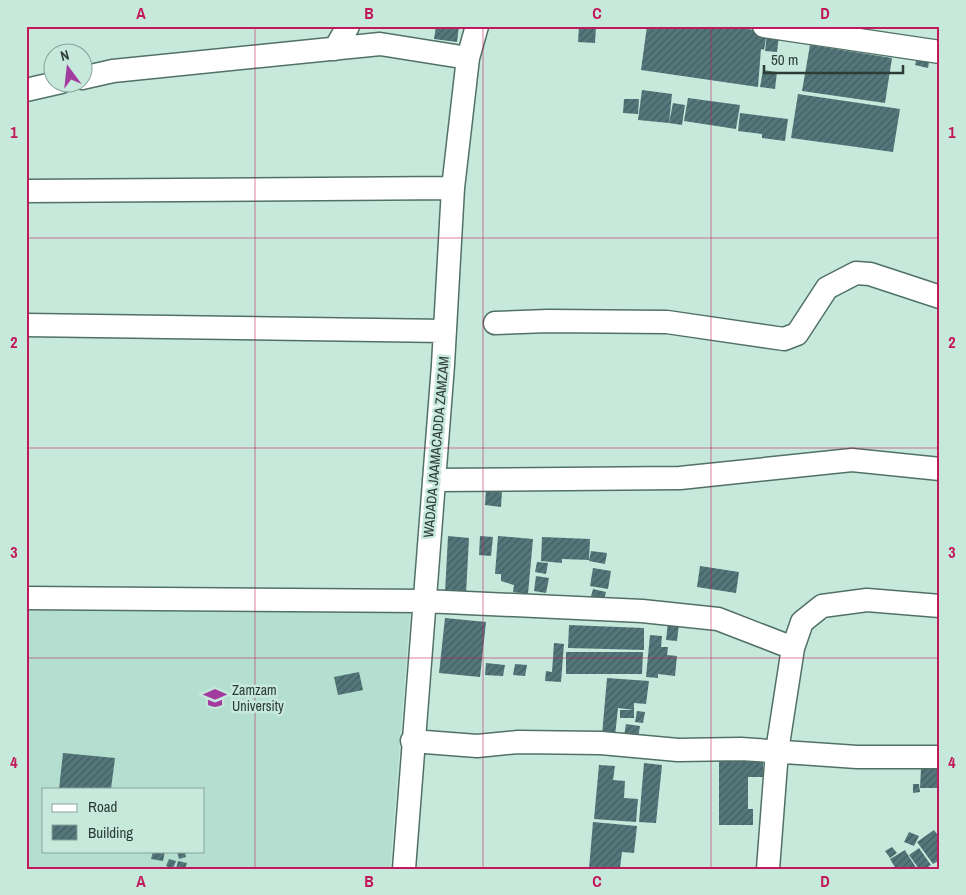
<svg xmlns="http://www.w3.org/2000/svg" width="966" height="895" font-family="'Archivo Narrow',sans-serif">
<defs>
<pattern id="building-hatch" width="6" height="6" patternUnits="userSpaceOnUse" patternTransform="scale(1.25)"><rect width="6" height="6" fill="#54777b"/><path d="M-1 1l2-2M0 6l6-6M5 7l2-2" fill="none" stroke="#425e60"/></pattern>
</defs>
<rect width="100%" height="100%" fill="#c6e9dc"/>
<path fill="#b4dfd0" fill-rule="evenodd" d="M411,602L390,869H26V607ZM44,789H204V851H44Z"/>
<path fill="url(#building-hatch)" d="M436,26H459L457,42L434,39Z
M579,26H596L595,43L578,42Z
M647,26H727L767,32L764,50L761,49L758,87L641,70Z
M767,34L779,36L777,52L765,51Z
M810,45L892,58L885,103L802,91Z
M918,53L930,56L928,68L915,65Z
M763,70L777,72L775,89L760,87Z
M642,90L672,94L669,123L638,120Z
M798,94L900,109L893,152L791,138Z
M688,98L740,105L736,129L684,121Z
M624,99H639L638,114L623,113Z
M673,103L685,105L682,125L669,123Z
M740,113L788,119L785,141L762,138V134L738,131Z
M486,490L502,491L501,507L485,505Z
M448,536L469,538L466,594L445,593Z
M480,536L493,537L491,556L479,555Z
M498,536L533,539L528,594L513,592L514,585L501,581V574H495Z
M542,537L590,539L589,560L562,559V563L541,561Z
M591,551L607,553L605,564L589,561Z
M537,562L548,563L546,574L535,572Z
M700,566L739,572L736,593L697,587Z
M593,568L611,571L608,589L590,586Z
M536,576L549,578L546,593L534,591Z
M593,589L606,592L603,603L590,600Z
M445,618L486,622L480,677L439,673Z
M668,623L679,624L677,641L666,640Z
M569,625L644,628V650L568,648Z
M650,635L662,636L661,647H668L667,655L677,656L675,676L658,674V678L646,677Z
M554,643L564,644L561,682L545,681L546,671L552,672Z
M566,652H643L642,674H566Z
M486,663L505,665L503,676L485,675Z
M515,664L527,665L525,676L513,675Z
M359,672L363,690L338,695L334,677Z
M607,678L649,681L646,704L634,703V710L618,708L615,736L602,735Z
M620,710H634V718H620Z
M637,711L645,712L643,723L635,722Z
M626,724L640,726L638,738L624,736Z
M63,753L115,758L111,789H59Z
M719,761H763V777H748V809H753V825H719Z
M644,763L662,765L656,823L639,822Z
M599,765L615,766L613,780L625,781L624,798L638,799L636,822L594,819Z
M921,768H940V788H920Z
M913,784H919L920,792L913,793Z
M593,822L637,826L634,853L622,852L620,868L589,869Z
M934,830L940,838V860L933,864L917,842Z
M909,832L919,836L914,846L904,842Z
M892,847L897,853L890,858L885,851Z
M919,848L931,865L925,869H919L909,855Z
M905,850L906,852L917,869H896L890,859Z
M153,851H165L163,861L151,859Z
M177,851H185L186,857L179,859Z
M169,859L176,861L173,869L166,866Z
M178,861L187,863L185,869H176Z"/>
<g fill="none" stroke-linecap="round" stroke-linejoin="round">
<defs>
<path id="minor" d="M764,26L940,52
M335,49L348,26
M82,78L113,71L380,44L468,58
M26,90L61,82
M26,191L453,188
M495,323L548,321L667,322L784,339L797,334L827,288L856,273L870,274L940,297
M26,325L445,331
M434,480L680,478L852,460L940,469
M26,598L424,601L642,611L718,619L793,648
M412,741L477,746L518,742L601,743L678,750L741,749L857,757H940
M404,869L443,365L453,188L468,58L477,26
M768,869L777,751L793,648L802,622L822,606L867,600L940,606"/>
</defs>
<use href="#minor" stroke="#517166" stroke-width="25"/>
<use href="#minor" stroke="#fff" stroke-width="22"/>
</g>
<path fill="none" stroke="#c2185b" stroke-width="1" stroke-opacity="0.55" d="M255,26V869M483,26V869M711,26V869M26,238H940M26,448H940M26,658H940"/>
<defs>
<symbol id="university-bare" viewBox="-9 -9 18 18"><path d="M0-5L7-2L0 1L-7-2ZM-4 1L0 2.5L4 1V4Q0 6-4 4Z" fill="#a33c9f" stroke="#c6e9dc" stroke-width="2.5" paint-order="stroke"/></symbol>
</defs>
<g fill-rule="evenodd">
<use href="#university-bare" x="199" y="682" width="32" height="32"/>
</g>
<g text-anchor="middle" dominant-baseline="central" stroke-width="5" stroke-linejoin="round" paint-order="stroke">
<g font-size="14" fill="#2e3c37" stroke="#c6e9dc">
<text transform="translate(436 447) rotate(-85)">WADADA JAAMACADDA ZAMZAM</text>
</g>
<g font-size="14" fill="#2e3c37" stroke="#c6e9dc" text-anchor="start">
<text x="232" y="690">Zamzam<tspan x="232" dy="16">University</tspan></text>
</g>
</g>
<rect width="966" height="895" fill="none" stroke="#c6e9dc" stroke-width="55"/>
<rect x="42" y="788" width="162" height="65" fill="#c6e9dc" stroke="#89a49a"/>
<rect x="52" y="804" width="25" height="8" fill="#ffffff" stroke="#89a49a"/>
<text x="88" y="812" font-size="15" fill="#2e3c37">Road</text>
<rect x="52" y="825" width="25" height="15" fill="url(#building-hatch)" stroke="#89a49a"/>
<text x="88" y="838" font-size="15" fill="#2e3c37">Building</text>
<g transform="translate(68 68) rotate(345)"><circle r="24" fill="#c6e9dc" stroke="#89a49a"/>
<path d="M0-4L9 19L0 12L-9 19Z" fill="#a33c9f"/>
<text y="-8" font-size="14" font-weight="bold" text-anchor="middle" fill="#2e3c37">N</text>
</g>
<path d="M764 65v8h139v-8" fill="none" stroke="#2e3c37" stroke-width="2.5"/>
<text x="771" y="65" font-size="15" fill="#2e3c37" stroke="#c6e9dc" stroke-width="4" paint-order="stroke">50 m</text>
<rect x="28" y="28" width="910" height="840" fill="none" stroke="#c2185b" stroke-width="2"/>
<g font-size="16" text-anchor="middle" font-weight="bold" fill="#c2185b">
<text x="141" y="19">A</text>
<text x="369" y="19">B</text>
<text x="597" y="19">C</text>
<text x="825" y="19">D</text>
<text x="14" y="138">1</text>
<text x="952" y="138">1</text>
<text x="14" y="348">2</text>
<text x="952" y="348">2</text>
<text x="14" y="558">3</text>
<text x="952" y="558">3</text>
<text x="14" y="768">4</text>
<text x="952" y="768">4</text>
<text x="141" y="887">A</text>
<text x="369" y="887">B</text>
<text x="597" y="887">C</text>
<text x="825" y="887">D</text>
</g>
</svg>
